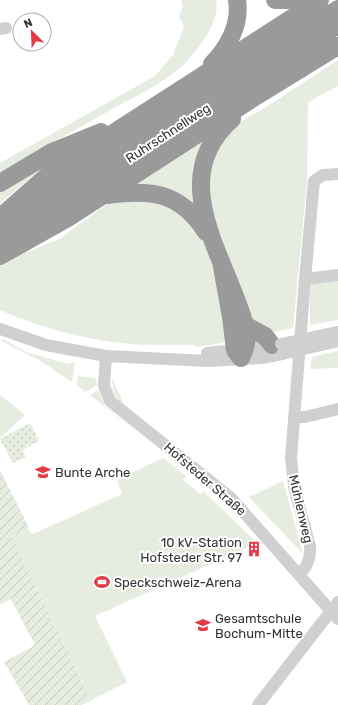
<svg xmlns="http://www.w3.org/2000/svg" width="338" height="705" font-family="Rubik,sans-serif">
<defs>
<pattern id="park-dots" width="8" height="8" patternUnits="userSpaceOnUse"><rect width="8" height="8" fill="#e6ecdf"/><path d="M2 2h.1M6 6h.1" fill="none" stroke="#c6cbc0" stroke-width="1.8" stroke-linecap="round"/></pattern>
<pattern id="garden-furrows" width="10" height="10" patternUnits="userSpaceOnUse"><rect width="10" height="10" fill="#e6ecdf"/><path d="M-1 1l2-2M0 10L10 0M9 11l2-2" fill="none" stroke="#c6cbc0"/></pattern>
</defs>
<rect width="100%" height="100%" fill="#fff"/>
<path fill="#e6ecdf" d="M181,0H216C222,20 195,54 181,67C163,83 136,96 116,107C77,129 38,150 0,173V163L155,76L173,55L184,27L179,16L183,6Z
M338,60V86L308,102L307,181L293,328L211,345L195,347V345C171,344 145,346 121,343C83,339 35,326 0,310V263L59,239L132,186L209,135L206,142L271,104Z
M43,167L0,204V191Z
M338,279V320L310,325V286L313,282Z
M3,339L26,352L68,364L75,362L72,382L39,360L1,341Z
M338,351V368L310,369L312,357Z
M78,376L95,378L97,385L85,392L77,385Z
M112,380H114C115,391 122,394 123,405L114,394Z
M98,390L105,406L149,442L90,395Z
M0,395L25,415L0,438Z
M163,458L186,476L183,480L200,494L203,491L257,543L95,616L127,682L91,700L11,536L26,528L33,534L122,494L117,480Z
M283,481L303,554L249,497Z"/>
<path fill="url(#park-dots)" d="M30,423L39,441L22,450L26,457L13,463L0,439Z"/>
<path fill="url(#garden-furrows)" d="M0,470L29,528L11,536L91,700L82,705H29L4,662L35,645L11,599L0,604Z"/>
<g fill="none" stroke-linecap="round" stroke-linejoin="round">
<path stroke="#d0d0d0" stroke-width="12" d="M0,29L6,28
M305,279L314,181L323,175L338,174
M0,329L46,345L106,356L208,361L262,358L282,354
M207,353L278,345
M106,356L104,386L110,401L231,498L338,619
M295,417H305L338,409
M299,574C307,568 311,557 310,546L294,487L291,458L305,279L338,275
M258,705L338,602"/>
<path stroke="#9a9a9a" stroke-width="18" d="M275,0H301
M212,64C228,47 241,24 237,0
M0,183L52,152L101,132
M107,195C152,189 180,192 206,232
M5,213L47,176L62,166L320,0
M0,226L130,141L338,9
M0,243L117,165L338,25
M0,256L68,218L258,95L338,46
M221,261L231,317L235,350L241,358C247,346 248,337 245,325C226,257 164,179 232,119
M245,325L265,336L272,345"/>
<path stroke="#d0d0d0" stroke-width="12" d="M281,344L337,332
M282,354L338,341"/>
</g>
<defs>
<symbol id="school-bare" viewBox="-9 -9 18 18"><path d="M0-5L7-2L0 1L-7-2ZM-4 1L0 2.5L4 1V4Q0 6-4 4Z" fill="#e63946" stroke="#fff" stroke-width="2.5" paint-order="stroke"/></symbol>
<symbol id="building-bare" viewBox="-9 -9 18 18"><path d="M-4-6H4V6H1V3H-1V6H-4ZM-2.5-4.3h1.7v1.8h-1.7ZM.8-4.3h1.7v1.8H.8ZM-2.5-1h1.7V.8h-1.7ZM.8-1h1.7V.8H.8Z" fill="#e63946" stroke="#fff" stroke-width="2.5" paint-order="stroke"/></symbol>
<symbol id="stadium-bare" viewBox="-9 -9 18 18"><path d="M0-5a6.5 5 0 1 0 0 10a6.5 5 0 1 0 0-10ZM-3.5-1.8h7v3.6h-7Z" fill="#e63946" stroke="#fff" stroke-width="2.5" paint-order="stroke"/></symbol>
</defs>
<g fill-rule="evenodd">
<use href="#school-bare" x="32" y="461" width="22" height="22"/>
<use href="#building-bare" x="243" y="538" width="22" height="22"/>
<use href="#stadium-bare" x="91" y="571" width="22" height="22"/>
<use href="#school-bare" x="192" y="614" width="22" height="22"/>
</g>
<g text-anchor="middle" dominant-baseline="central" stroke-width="4" stroke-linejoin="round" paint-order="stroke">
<g font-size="13" fill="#333" stroke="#fff">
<text transform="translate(168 133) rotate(-33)">Ruhrschnellweg</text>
<text transform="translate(205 479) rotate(41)">Hofsteder Straße</text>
<text transform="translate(301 509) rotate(77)">Mühlenweg</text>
</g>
<g font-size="13" fill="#333" stroke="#fff" text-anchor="start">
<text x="55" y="472">Bunte Arche</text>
<text x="242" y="542" text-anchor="end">10 kV-Station<tspan x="242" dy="15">Hofsteder Str. 97</tspan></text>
<text x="114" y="582">Speckschweiz-Arena</text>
<text x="215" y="618">Gesamtschule<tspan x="215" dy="15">Bochum-Mitte</tspan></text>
</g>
</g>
<g transform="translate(32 32) rotate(336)"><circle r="19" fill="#ffffff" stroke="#adadad"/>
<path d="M0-3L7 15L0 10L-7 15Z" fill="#e63946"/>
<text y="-6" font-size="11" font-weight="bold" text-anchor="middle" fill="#333333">N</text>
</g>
</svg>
